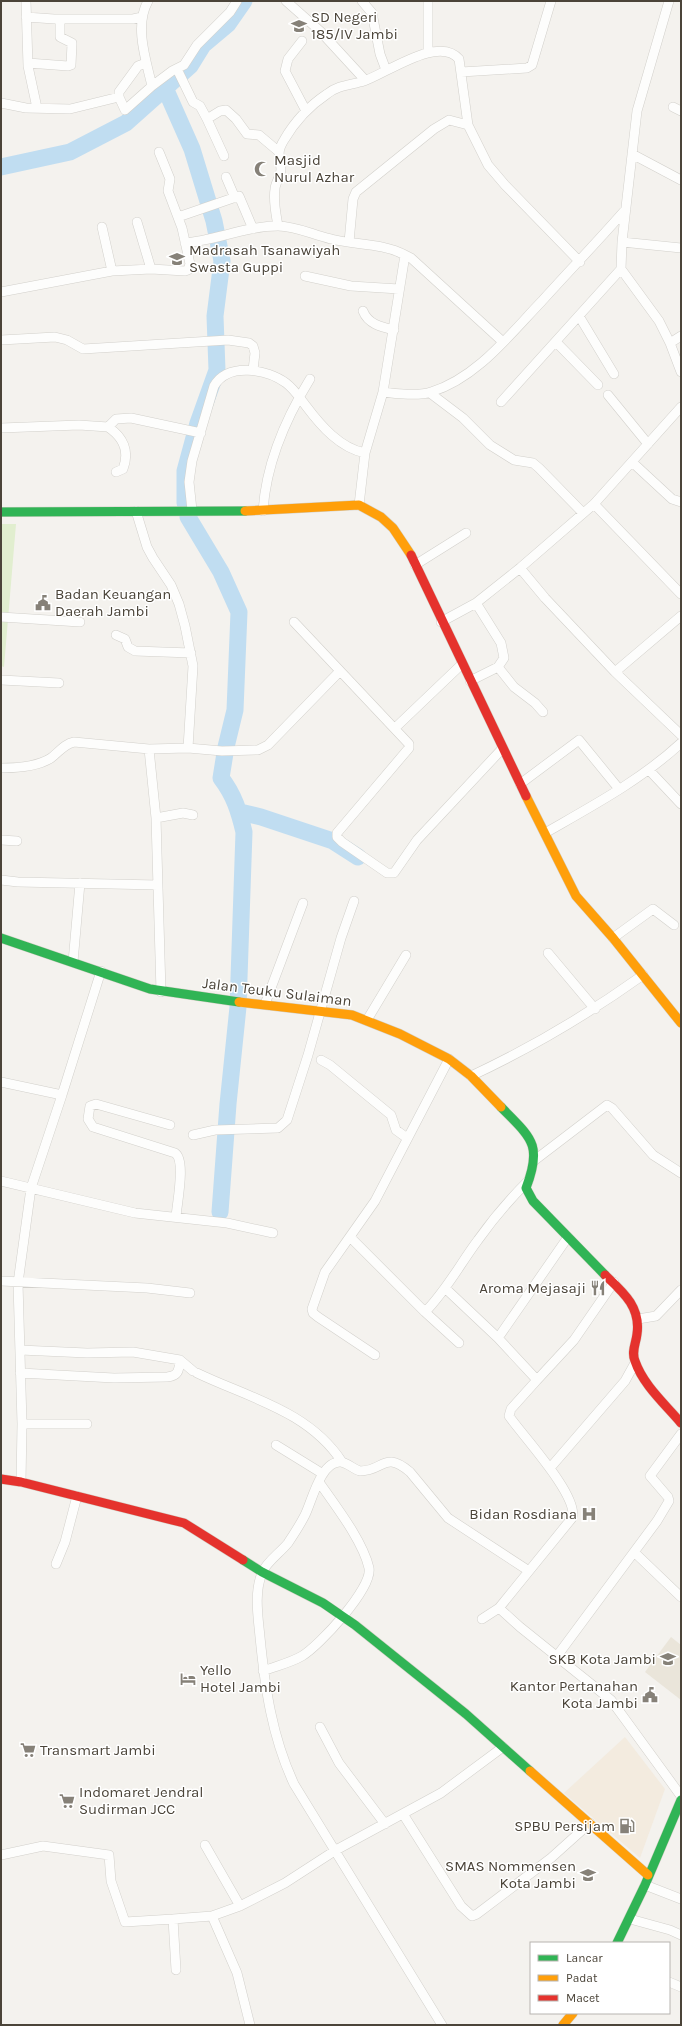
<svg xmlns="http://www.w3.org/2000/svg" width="682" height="2026" font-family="Karla,sans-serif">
<rect width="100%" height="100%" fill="#f4f2ee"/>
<path fill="#f3ebdf" d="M625,1737L665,1789L640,1858L564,1793Z"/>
<path fill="#eae5da" d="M671,1637L681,1645V1700L645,1672Z"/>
<path fill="#e1eecf" d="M1,524H16L4,667L1,666Z"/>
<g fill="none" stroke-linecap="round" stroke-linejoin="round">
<path stroke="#c0ddf1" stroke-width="17" d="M165,88L192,149L214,221L222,261L215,316L217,370L198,423L185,471V503
M1,167L70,152L126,123L190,66L203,45L228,24L244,1
M188,517L221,572L239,612L235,710L226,747L221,778C234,795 239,811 244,832L238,1007L228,1104L220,1212
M240,812L261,817L333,841L358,857"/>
<defs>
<path id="street" d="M26,1L28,66L37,108
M286,1L320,31L365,80
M362,1L372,13L380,54L386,70
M669,1L637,111L622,242L621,269L659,321L670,343L681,372
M26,17L54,19H133L142,17
M302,41L288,59L285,71L306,111
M428,53V1
M28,63L68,66L71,65L72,43L60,37V19
M146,63L138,66L119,92V97L125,110L152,86C146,60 134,26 148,1
M177,69L193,102L200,106L207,119L224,156
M461,72L527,68L532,65L551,1
M152,86L172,71L184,65L197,45L230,12L237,1
M1,103L26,108L70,109L119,97
M673,107L681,111
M207,119L220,111L226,110L236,119L247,134L259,135L278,151
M632,154L681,180
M226,177L235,198
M178,217L239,196L253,229
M278,226C276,214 273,201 275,189C275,183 281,176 281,169C280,156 276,153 284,140C295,121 309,106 327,94C338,85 351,85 364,81C387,73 439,35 459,59L468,125
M102,227L112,271
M349,242L353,199L356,192L434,129L449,120L468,125L488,165L505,185L580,262
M622,242L681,248
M185,243C216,240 247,226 278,226C296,226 313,235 331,239C355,245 383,243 405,255L383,392
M405,255L411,258L503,342
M151,269L185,271L188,270L190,264L182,228L168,191L170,179L159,152
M305,276L351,286L399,289
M1,292L112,271L151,269L137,222
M363,311C368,324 381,327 394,330
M579,316L614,374
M1,340L55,337L67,340L83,349L228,340L249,343L253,346L255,353L253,370
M556,342L598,385
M670,343L681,336
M430,393L463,418L490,445L514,460L533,463L539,468L583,513
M608,395L648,444
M501,402L621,269
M108,427L116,419L131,418L201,433
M1,428L79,425L108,427C123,437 130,451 123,469L116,472
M632,462L672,499L681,502
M594,504L681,594
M359,505L365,453L383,392C396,394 420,396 431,392C477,378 510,334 542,301C570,270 599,240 626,209
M192,510L189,482L192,461L214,386C228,362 267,369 286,383C294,389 300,398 306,406C321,426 340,448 365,453
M136,511L147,547L153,558L171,585L179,604L185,626L193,666L188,748
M263,511C266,464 286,418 310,379
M415,565L466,533
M520,568L545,598L615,672L681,735
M1,617L80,622
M294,622L409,744V748L337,833V837L342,842L387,873H394L417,840L502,749
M441,622L476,603L520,568L594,504L681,407
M116,635L125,639L128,647L135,651L191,653
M498,667L514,687L535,703L543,712
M615,672L681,616
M1,680L59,683
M470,681L498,667L504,658L501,643L476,603
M395,728L461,665
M149,749L156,818L161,992
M1,768C17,768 37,767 51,758C59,752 64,744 74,742L149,749L188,748L222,751L258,750L268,745L340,671
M649,770L681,804
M520,784L579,740L619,789
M156,818L183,813L193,815
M545,833C592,806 641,780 681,743
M1,840L17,841
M1,880L18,882L158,885
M613,938L653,909L674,925
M548,953L595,1009
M73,962L80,883
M265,1004L303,903
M367,1020L406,955
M321,1060L330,1065L391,1115L396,1130L407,1138
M471,1076C533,1047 587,1015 643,975
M1,1082L62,1095L31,1188L18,1283L22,1424L21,1482
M62,1095L101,971
M170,1125L96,1104L90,1106L88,1119L93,1127L175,1153C186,1160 177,1203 176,1217
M193,1135L215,1130L278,1128L287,1120L308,1055L341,938L354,901
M535,1160L607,1105L612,1108L653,1155L681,1173
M1,1181L135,1213L227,1223L273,1233
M350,1237L425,1312C446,1291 460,1264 478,1240C493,1219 510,1199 528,1181
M1,1281L147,1288L190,1293
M445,1288L498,1338L537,1380L511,1409L509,1416C522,1435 580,1497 572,1518L499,1608L520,1627L611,1700L681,1796
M425,1312L459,1343
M638,1319L656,1316L681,1290
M498,1338L568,1237
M20,1350L87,1353L133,1352L180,1360L193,1371
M375,1355L318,1317L313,1313L312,1309L325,1272L375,1201L449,1059
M20,1373L114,1378L167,1377C178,1376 179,1371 180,1360
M197,1373C249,1398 309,1411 342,1462
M537,1380L574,1340L614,1282
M22,1424H87
M276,1445L323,1474
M550,1468L625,1381L635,1363
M634,1552L681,1597
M56,1564L65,1542L77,1496
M482,1619L499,1608
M557,1656L657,1521L669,1501L668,1497L650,1476L681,1434
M263,1671C276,1666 290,1663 302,1656C319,1646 373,1588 369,1568C363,1541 335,1505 319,1482
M320,1727L339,1763L385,1824
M403,1814L461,1906L472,1916L477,1914L551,1858L590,1823
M205,1845L240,1906
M1,1855L43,1846L109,1855L111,1881L125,1922L173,1919
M645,1885L681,1899
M212,1916L237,1973L250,2025
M630,1919L670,1930L681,1935
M176,1970L173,1919L212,1916L240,1906L285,1883L336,1850L441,1793L503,1747
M669,1982L681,1987
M442,2025L294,1784C272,1737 265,1688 260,1637C258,1616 254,1593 262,1573C266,1562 280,1553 288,1543C294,1534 300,1525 305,1515C312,1501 321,1460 341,1462C348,1463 353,1469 360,1471C384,1471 384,1450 410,1472L448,1518L529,1571"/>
<path id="fast" d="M1,512L245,511
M1,938L150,989L239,1002
M501,1107C531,1138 543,1144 526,1188L533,1201L605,1275
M243,1560L262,1572L323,1603L355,1625L466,1714L530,1771
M617,1943L645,1885L681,1800"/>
<path id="slow" d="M245,511L359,505L381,517L393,528L411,555
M526,796L576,896L613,938L681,1023
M239,1002L352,1015L400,1034L449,1059L471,1076L501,1107
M530,1771L648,1875
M563,2025L573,2013"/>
<path id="jam" d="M411,555L526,796
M605,1275C623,1292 641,1307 637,1334C636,1344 631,1351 635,1361C643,1385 666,1405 681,1423
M1,1479L21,1482L184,1523L243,1560"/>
</defs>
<use href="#street" stroke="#d2d0cb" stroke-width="10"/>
<use href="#fast" stroke="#d3cfc5" stroke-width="10"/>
<use href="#slow" stroke="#d3cfc5" stroke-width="10"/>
<use href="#jam" stroke="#d3cfc5" stroke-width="10"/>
<use href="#street" stroke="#fdfdfc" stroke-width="9"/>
<use href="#fast" stroke="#30b455" stroke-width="9"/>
<use href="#slow" stroke="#ff9f0a" stroke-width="9"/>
<use href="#jam" stroke="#e5322d" stroke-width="9"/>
</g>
<defs>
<symbol id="school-bare" viewBox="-9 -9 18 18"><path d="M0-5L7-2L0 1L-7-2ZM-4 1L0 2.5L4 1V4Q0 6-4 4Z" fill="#868178" stroke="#fff" stroke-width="2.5" paint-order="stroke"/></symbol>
<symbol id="mosque-bare" viewBox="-9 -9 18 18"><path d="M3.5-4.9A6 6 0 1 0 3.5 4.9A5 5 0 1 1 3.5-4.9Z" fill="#868178" stroke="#fff" stroke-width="2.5" paint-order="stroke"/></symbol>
<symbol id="civic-bare" viewBox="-9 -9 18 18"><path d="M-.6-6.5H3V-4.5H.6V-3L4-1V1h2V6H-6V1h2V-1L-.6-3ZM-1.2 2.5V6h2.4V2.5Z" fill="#868178" stroke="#fff" stroke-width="2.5" paint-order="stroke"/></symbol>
<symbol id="restaurant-bare" viewBox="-9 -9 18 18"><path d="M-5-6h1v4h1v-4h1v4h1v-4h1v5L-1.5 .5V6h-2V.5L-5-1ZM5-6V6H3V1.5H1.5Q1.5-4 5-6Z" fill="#868178" stroke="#fff" stroke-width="2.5" paint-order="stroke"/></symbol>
<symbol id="hospital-bare" viewBox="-9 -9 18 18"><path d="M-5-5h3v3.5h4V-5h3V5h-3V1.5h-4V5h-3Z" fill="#868178" stroke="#fff" stroke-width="2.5" paint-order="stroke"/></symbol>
<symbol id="hotel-bare" viewBox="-9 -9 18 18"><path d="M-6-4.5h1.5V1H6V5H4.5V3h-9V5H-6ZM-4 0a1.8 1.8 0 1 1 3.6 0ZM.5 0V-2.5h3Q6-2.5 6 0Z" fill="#868178" stroke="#fff" stroke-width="2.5" paint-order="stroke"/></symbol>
<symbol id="supermarket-bare" viewBox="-9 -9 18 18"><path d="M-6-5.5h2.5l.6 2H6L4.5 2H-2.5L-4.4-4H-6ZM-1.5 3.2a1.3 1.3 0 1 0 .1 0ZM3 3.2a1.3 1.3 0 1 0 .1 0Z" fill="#868178" stroke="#fff" stroke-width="2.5" paint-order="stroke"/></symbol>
<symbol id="fuel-bare" viewBox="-9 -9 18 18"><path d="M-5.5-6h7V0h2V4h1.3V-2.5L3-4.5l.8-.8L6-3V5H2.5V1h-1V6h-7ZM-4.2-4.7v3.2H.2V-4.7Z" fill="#868178" stroke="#fff" stroke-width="2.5" paint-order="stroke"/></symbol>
</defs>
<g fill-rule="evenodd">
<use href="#school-bare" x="288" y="15" width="22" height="22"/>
<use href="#mosque-bare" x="251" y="158" width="22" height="22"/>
<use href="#school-bare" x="166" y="248" width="22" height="22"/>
<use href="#civic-bare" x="32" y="592" width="22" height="22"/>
<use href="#restaurant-bare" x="587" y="1277" width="22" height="22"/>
<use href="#hospital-bare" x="578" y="1503" width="22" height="22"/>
<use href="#school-bare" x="657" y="1648" width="22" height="22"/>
<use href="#hotel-bare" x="177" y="1668" width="22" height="22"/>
<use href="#civic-bare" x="639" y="1684" width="22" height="22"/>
<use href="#supermarket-bare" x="17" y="1739" width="22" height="22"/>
<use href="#supermarket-bare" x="56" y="1790" width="22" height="22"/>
<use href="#fuel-bare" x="616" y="1815" width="22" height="22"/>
<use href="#school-bare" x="577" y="1864" width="22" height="22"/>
</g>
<g text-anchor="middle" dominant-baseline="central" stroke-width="3" stroke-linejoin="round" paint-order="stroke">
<g font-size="15" fill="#4b4439" stroke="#fff" text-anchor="start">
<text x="311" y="17">SD Negeri<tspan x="311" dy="17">185/IV Jambi</tspan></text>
<text x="274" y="160">Masjid<tspan x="274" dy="17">Nurul Azhar</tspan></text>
<text x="189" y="250">Madrasah Tsanawiyah<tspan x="189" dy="17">Swasta Guppi</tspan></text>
<text x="55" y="594">Badan Keuangan<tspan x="55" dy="17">Daerah Jambi</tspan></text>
<text x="586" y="1288" text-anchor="end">Aroma Mejasaji</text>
<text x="577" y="1514" text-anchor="end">Bidan Rosdiana</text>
<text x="656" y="1659" text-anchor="end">SKB Kota Jambi</text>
<text x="200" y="1670">Yello<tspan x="200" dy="17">Hotel Jambi</tspan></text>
<text x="638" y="1686" text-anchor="end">Kantor Pertanahan<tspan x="638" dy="17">Kota Jambi</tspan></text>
<text x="40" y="1750">Transmart Jambi</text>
<text x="79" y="1792">Indomaret Jendral<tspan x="79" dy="17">Sudirman JCC</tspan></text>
<text x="615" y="1826" text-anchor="end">SPBU Persijam</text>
<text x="576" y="1866" text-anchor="end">SMAS Nommensen<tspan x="576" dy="17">Kota Jambi</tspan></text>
</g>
<g font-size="15" fill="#4b4439" stroke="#fff">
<text transform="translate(277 992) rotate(7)">Jalan Teuku Sulaiman</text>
</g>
</g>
<rect width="682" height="2026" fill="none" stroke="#4b4439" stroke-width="4"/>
<rect x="530" y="1942" width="140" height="72" fill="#ffffff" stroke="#b7b4b0"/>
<rect x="538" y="1955" width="20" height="6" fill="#30b455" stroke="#b7b4b0"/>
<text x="566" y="1962" font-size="12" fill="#4b4439">Lancar</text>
<rect x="538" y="1975" width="20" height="6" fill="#ff9f0a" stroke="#b7b4b0"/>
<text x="566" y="1982" font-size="12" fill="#4b4439">Padat</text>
<rect x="538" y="1995" width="20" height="6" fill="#e5322d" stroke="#b7b4b0"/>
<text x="566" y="2002" font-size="12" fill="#4b4439">Macet</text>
</svg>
